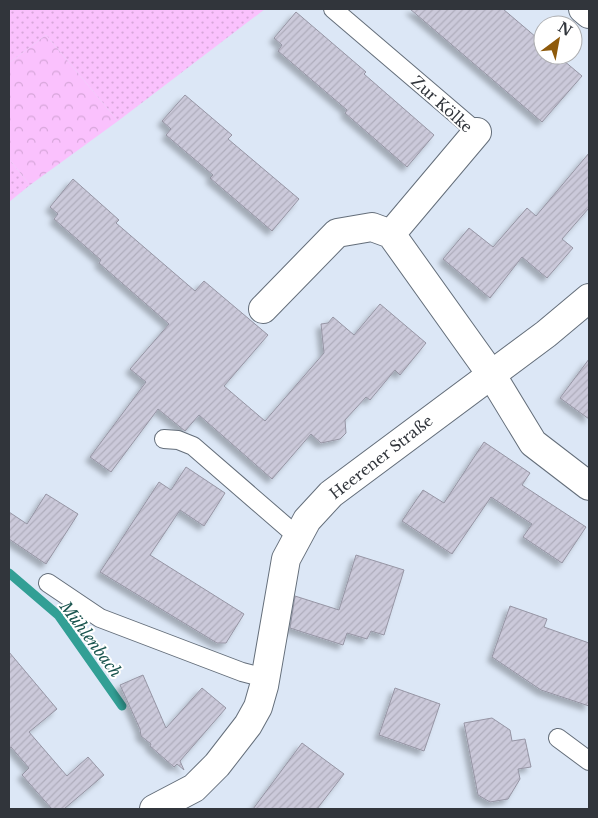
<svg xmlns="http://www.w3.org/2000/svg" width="598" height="818" font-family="'Libre Baskerville',serif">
<defs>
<pattern id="grass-dots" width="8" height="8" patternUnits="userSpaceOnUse" patternTransform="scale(1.25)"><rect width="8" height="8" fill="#fac1fd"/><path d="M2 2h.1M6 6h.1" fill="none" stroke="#d7a6da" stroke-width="1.8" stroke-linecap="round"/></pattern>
<pattern id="park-crowns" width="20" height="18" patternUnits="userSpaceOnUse" patternTransform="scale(1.25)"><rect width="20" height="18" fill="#fac1fd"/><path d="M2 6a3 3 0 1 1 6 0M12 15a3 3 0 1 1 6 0" fill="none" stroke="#d7a6da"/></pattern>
<pattern id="building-hatch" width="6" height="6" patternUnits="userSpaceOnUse" patternTransform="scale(1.25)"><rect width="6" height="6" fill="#cbc9da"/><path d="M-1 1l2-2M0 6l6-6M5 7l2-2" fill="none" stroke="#afadbc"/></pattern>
<filter id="shadow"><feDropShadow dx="-4.5" dy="4.5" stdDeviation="2.5" flood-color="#0004"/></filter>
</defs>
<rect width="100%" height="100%" fill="#dce7f6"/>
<path fill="url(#grass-dots)" d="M9,9H265L118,121L46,35L9,63Z
M9,159L30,185L9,202Z"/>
<path fill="url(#park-crowns)" d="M46,35L118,121L30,185L9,159V63Z"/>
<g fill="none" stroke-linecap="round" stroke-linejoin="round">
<path stroke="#329f95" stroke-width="9" d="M9,573L58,615L122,706"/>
</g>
<path fill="url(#building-hatch)" stroke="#9695a4" filter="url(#shadow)" d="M410,9H503L543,43V55H557L582,76L542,122Z
M296,12L366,72L364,74L434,135L407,167L345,113L347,110L278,51L282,45L274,38Z
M185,95L232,135L228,139L299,199L272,231L210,178L213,175L166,135L171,129L162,121Z
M589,153V208L562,239L573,248L547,278L522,257L490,298L443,259L469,228L493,247L527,208L536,216Z
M73,179L119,220L116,223L195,291L204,281L268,335L224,386L265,421L324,353L321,324L328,323L333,317L354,335L380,304L426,343L400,375L395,370L370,400L366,397L345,420L346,433L340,439L321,443L311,434L272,479L199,415L185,431L158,409L111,472L90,457L146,382L130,369L169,324L99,263L101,260L54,219L58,214L50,207Z
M589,359V419L560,398Z
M484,442L530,473L522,485L586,527L562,563L523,537L532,524L491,497L452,554L402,521L423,490L444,503Z
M186,467L225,493L204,526L180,510L150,555L244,614L226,643H217L100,572L159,482L171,490Z
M46,494L78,514L46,564L9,539V512L27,524Z
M356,555L404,570L384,635L371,631L367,639L347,633L343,645L290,628L295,596L339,610Z
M510,606L547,619L544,627L589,643V706L541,690L492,657Z
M9,652L57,709L29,732L67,776L88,757L104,775L64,809H52L22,775L29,768L11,747L9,750Z
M143,675L166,728L202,688L226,708L180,761L184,770L177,764L174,767L150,746L151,744L141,736L140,729L120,685Z
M395,688L440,704L424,751L379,735Z
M492,718L510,730L512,741L525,739L531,767L518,769L520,779L508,799L490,802L478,795L464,723Z
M302,743L344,774L317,809H253Z"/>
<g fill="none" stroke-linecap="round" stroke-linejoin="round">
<defs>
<path id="service" d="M333,9L477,132
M164,439L178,440L193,446L298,537
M48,583L100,618L242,672L265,678
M558,738L589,761"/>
<path id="minor" d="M477,132L391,234L491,374L533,443L589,486
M263,309L337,233L372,227L391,234"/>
<path id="tertiary" d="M583,9L589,14
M154,809L194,788L217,765L248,725L258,707L264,686L286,559L307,520L331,494L546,334L589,298"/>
</defs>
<use href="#service" stroke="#646e7a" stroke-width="20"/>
<use href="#minor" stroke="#646e7a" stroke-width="30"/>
<use href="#tertiary" stroke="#646e7a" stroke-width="30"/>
<use href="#service" stroke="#fff" stroke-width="18"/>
<use href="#minor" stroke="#fff" stroke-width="28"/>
<use href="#tertiary" stroke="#fff" stroke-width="28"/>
</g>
<g text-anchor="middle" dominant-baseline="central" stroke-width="4" stroke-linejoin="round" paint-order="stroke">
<g font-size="15" fill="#31353b" stroke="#fff">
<text transform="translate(442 104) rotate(42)">Zur Kölke</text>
<text transform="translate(381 457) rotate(-38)">Heerener Straße</text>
</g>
<g font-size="16" font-style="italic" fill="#1a554f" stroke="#fff">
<text transform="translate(91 639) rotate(53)">Mühlenbach</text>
</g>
</g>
<rect width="598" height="818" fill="none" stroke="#31353b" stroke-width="20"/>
<g transform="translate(558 40) rotate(32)"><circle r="24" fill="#ffffff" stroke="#adaeb1"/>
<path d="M0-4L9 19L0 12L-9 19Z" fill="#8e5a0b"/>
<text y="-8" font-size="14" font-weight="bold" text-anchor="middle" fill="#31353b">N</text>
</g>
</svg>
